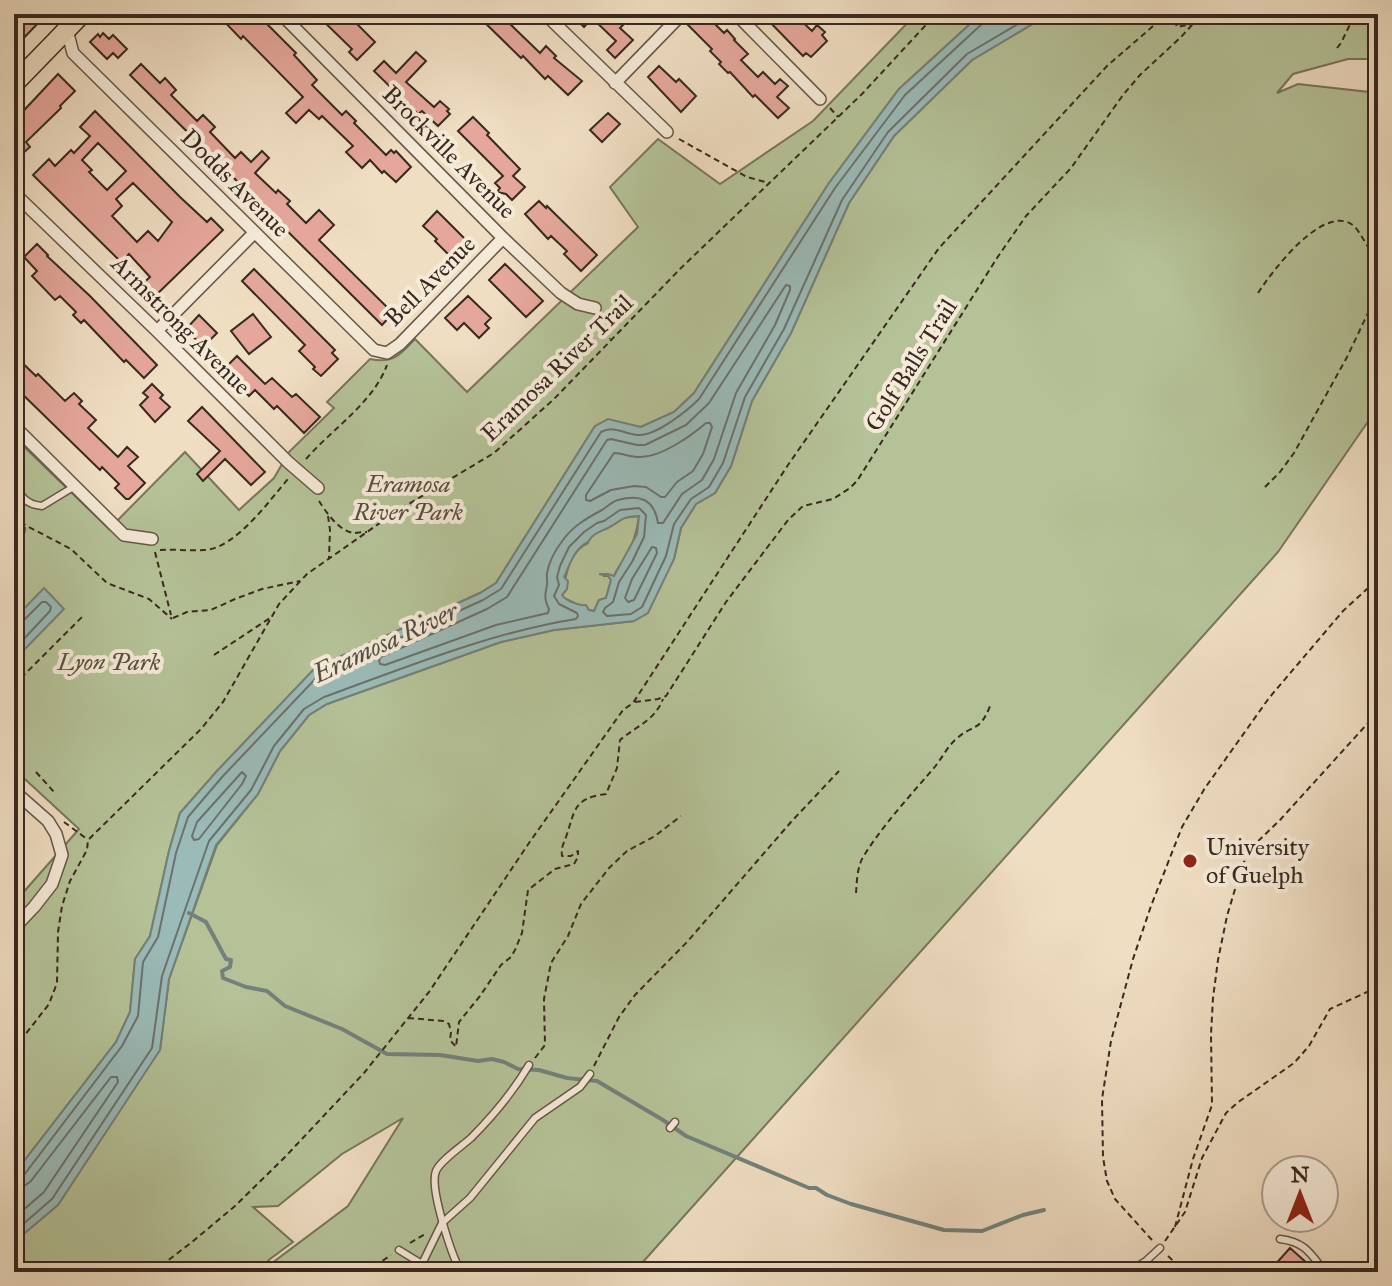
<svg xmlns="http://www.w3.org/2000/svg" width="1392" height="1286" font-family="'IM FELL Great Primer',serif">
<rect width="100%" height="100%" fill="#f0dec3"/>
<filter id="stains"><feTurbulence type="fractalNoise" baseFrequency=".0025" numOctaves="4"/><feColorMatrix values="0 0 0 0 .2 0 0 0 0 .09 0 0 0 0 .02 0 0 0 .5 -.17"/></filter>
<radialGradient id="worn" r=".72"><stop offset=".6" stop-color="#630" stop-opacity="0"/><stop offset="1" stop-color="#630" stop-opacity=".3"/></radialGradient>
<path fill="#b5c298" stroke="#76765c" stroke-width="2" d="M916,14H981L899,89L829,183L694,393L674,412L641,427L595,426L496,583L480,593L315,668L217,771L180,813L169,851L150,936L135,959L130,1012L116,1042L14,1174V903L79,829L14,769V437L109,529L185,452L239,510L274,478L289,452L334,408L327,402L370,359C393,364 400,355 415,339L467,392L638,227L610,187L658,139L720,184L813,121Z
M1062,14H1378V59H1348L1293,74L1277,93L1298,84L1378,93V407L1278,552L634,1272H260L348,1206L403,1118L342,1154L278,1206L253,1207L293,1242L270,1259L257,1272H14V1244L160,1050L169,979L217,845L258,794L280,751L309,715L327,704L501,642L554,630L634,621L674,559L681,528L696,504L715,493L731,466L752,401L791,333L849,203L894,136L972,60L1036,22Z
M639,516C637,532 633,546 624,560C620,566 616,569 614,577L608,574L603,576H608L611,580L606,598L599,600L594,611L589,610L564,598L562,595C566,576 568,552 588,543L589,538L601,529H606L622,518Z"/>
<path fill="#9bbbb8" stroke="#73817b" stroke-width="2" fill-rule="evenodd" d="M981,14H1062L1036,22L972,60L894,136L849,203L791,333L752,401L731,466L715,493L696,504L681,528L674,559L648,613L634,621L554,630L501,642L327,704L309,715L280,751L258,794L216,845L169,979L160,1050L58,1205L19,1238L14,1244V1174L116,1042L130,1012L135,959L150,936L169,851L180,813L217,771L315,668L480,593L496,583L595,426L608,419L641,427L674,412L694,393L829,183L899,89ZM639,516L637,534L614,576L608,574H599L608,576L611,580L606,598L599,600L594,611L589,610L586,605C579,606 566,601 562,595L567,589L568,581L564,577C570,564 574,549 588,542C593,533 600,532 608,528C623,520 620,517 639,516Z
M44,588L64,609L20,654L14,648V619Z"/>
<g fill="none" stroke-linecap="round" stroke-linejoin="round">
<path stroke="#6a726c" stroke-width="2" d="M786,285L790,286V290L775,325L736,393L714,459L702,480L682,494L663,523H658C654,499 640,494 618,500C611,502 607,507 602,510C587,518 573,526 563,540C556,549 549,562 547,573C546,577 548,581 547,585C545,595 544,599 549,609L548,613L496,625L385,665L380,664L379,660L381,657L487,609L507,597L607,440L611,439L637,445H645L686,425L709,403Z
M706,423H710L712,427L703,454L693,471L677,482L665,497H661L646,487L634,486L611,490L590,501L586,500V495L614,453C622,453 630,457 639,457C660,458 691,436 706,423Z
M652,547L656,548L657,553L634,600L628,602L625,598L632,579Z
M14,624L22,622L42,602H46L51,607L50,611L21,642L14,643
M242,772L246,776L242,784L199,839L194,840L192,836L197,822Z
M14,1178H20L24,1175L122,1046L138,1016L143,962L158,937L176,853L188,817L223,776L319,675L483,600L501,589L601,432C614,425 624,434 638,435C656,436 687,411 699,399L835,188L905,95L983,23L986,14
M14,1188L23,1187L31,1181L111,1077H117L118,1082L44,1192L14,1218
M14,1232L52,1199L152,1048L162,976L209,841L251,790L274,746L304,709L324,697C407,667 489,633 576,619L578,616L577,613L559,604L554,596L559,585L557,577L560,566L569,547L584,532L597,523L604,521L620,510L639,508L646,515L644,537L632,562L619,582L613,602L605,608L603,612L607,616L631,614L642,607L666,556L674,524L691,499L709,487L723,463L745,397L784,329L842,200L888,132L967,54L1035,14"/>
<path stroke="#73817b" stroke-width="4" d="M189,913L206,922L226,959L231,960L230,967L222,971L223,978L246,987L267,991L285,1006L342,1029L387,1054L440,1055L478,1061L492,1059L504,1062L518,1069L539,1070L567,1078L597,1081L663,1120L686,1136L809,1188H816L827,1195L851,1204L944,1230L982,1231L1023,1215L1044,1210"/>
</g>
<path fill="#e5a79b" stroke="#38291f" stroke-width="2" fill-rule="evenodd" d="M14,14H47L14,48Z
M217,14H254L262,22L264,21L296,53L294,55L317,80L312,85L342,115L346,111L356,121L354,123L386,155L391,150L394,153L396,151L411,167L396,182L384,171L382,173L370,160L362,168L346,152L353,146L322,116L319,119L309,110L296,123L286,113L303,97L243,36L241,39Z
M316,14H352L357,19L354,21L375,42L357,60L349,52L352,49Z
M476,14H516L508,22L540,53L546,46L556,56L554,58L582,81L568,95L548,76L545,79L523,56L521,58Z
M581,14H621L628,20L620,28L633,40L615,58L607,50L616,41L592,18L584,27L576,19Z
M695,14H705L724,33L727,30L735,39L734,40L748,54L741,60L758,77L763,72L775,84L780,79L788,86L777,97L789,108L778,118L755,95L753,97L730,72L728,73L719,64L721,62L710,51L712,49L686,23Z
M762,14H794L812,31L817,25L825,32L822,35L827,41L811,57L806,53L803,56Z
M103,33L109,39L113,35L127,49L118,58L113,53L107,59L90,42L98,34L100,37Z
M416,52L426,61L406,82L434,107L440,101L449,109L447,111L450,114L438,126L422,111L418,114L374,71L384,61L396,73Z
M141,64L160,83L165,78L176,90L171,95L197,121L203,115L215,127L210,132L235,158L241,152L251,162L262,151L269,158L255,173L276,193L278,190L290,201L287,204L306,223L319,210L334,225L319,240L393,313L382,325L130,75Z
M659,66L676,82L679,79L696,96L681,112L648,77Z
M58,74L75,91L60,106L61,108L26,142L30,147L21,155L14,148V121Z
M95,111L180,197L207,222L211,218L223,230L151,300L139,287L150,277L129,254L121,262L33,175L49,159L55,166L71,150L74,153L90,136L80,127ZM98,143L126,171L107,190L89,172L92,170L82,160ZM133,183L172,222L158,241L148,231L137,242L112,216L122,206L116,199Z
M608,113L620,124L602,142L590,130Z
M473,117L489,133L487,135L520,169L513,176L525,187L512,200L506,194L497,192L500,188L495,183L503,176L458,131Z
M539,201L546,208L547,206L597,255L581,271L564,254L567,251L551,236L548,239L525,214Z
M437,211L469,243L452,258L435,241L437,239L423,226Z
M37,244L48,255L47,256L90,296L157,365L144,378L126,360L124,362L84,320L81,323L73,315L76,312L60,296L55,300L32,276L37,271L24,257Z
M505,264L543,301L526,317L489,280Z
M254,269L335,350L332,353L338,359L321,376L313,369L315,367L299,351L305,345L242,281Z
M468,296L491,318L485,324L489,328L479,338L464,323L457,330L445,318Z
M253,314L271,337L249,354L231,331Z
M199,315L217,333L203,347L186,329Z
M14,355L36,376L38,374L65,401L74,393L82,401L79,404L96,420L88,428L118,457L127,447L138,457L128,466L145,483L129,499H126L115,488L119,484L102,467L100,470L14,386Z
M237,356L265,384L272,378L292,397L296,394L320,417L304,433L277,406L274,409L255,390L249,396L238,384L236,387L227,378L229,376L223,370Z
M152,384L163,395L160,398L170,407L155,422L140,405L148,397L143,393Z
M202,407L265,472L251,485L225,459L203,481L197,474L220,451L188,421Z
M1290,1248L1317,1272H1278L1273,1267Z"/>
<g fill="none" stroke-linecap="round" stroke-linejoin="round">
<defs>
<path id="service" d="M20,432C17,457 4,503 42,506L75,486
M670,1128L675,1122
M1280,1239C1305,1242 1310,1253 1325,1272
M399,1250L422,1264L442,1223L470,1198L535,1118L580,1087L590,1074
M461,1272C452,1256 429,1188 436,1171C440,1161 462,1146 471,1138C494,1115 513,1092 529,1065
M1128,1272L1146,1261L1160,1248"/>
<path id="minor" d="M281,14L503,238L561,293L578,304L595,308
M545,14L667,132
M736,14L820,99
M899,14L900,17
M67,30L73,53L374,350L387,353L400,344L503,238
M615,83L682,14
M14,193L157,331L288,462L318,488
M157,331L254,233
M14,426L124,535L152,539
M14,791L48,821L56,834L62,855L52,884L34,907L14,928"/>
<path id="tertiary" d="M63,14L67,30"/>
<path id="primary" d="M14,84L82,14"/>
</defs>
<use href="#service" stroke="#665648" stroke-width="9"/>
<use href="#minor" stroke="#665648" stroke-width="14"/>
<use href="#tertiary" stroke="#665648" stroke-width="17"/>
<use href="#primary" stroke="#38291f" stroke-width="21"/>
<path stroke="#38291f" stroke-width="2" stroke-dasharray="6 4" stroke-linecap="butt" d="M1166,16L1174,19L1177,27L1187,25L1190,26
M1337,48L1341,43L1355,14
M830,108L838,117
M679,139L747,177L769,183
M1258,293C1271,273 1324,201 1354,226C1359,230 1372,255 1378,263
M601,320L610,339
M306,459C332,429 373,403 387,365
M1265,487L1280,472L1294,453L1347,357L1378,292
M319,501C326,512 338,530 353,533C357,533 362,532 367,532
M14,514L25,525L71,549L107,583L149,599L172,619
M328,516L330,530L329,558
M14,550L24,535L25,526
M160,550C174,549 189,551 204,550C235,549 269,501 288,479
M155,552L171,615
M173,618L187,612L211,610L235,599L262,589L300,581
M214,655L270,618
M14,685L84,615
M635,702L658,699L666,696L726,602L788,520L803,506L833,499L850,488L857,481L997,258L1026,216L1071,168L1123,95L1140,75L1181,37L1202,14
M14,742L21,750
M36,772L54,792
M64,822L87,839
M856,893C857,881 857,868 863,857C883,825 909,797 933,769C941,760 947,747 956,739C973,724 980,732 990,706
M408,1018L443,1021L449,1024L451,1032L450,1040L456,1047L459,1022L480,996L501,965L511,957L515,950L522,933L528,890L555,869L574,864L578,857V851L571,856H562C561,848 563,845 566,837C575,811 573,798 606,794L617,768L620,740C637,726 655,720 663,699
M14,1049L49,1004L57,983L58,932L62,906L70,881L87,850L88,840L201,729L223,702L279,604L307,574L397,511L494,453L554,399L681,268L862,94L936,14
M535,1058L545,1045L544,999L551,963L568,936L581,904L609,868L627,851L655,836L681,816
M594,1066L619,1017L635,995L687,942L791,822L839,771
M1175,1227L1193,1159L1212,1105L1211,1034L1213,998L1218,960L1227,916L1242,866L1252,847L1280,820L1378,712
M1152,1240L1115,1199L1107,1181L1103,1157L1102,1099L1111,1041L1133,959L1151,906L1182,827L1205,788L1269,698L1343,611L1378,579
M1165,1241L1185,1212L1202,1158L1226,1113L1237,1103L1294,1063L1309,1046L1330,1009L1367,992L1378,990
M410,1243L425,1234
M1168,1256L1185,1272
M153,1272L192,1242L235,1206L285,1157L364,1073L429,992L529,843L623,710L633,703L788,465L939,248L1107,66L1167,14
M366,1272L391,1255"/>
<use href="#service" stroke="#f5ead8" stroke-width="6"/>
<use href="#minor" stroke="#f5ead8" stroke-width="11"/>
<use href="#tertiary" stroke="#f5ead8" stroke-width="14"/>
<use href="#primary" stroke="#f0dec3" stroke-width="18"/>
</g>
<circle fill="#8f2418" stroke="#f5ead8" stroke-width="3" cx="1190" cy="861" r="8"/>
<g text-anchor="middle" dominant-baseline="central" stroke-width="8" stroke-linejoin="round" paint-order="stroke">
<g font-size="24" fill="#38291f" stroke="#f5ead8">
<text transform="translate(449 152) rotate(45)">Brockville Avenue</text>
<text transform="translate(235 183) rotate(45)">Dodds Avenue</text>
<text transform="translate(430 281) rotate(-45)">Bell Avenue</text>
<text transform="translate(181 325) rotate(45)">Armstrong Avenue</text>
<text transform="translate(911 365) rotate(-58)">Golf Balls Trail</text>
<text transform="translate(557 368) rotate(-44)">Eramosa River Trail</text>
</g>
<g font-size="24" font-style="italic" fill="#574f3d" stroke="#f5ead8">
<text x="408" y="484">Eramosa<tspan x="408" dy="28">River Park</tspan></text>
<text x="109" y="662">Lyon Park</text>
</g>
<g font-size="24" fill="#38291f" stroke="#f5ead8" text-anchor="start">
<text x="1206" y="847">University<tspan x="1206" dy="28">of Guelph</tspan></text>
</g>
<g font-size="26" font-style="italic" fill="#514e45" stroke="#f5ead8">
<text transform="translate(385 642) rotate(-25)">Eramosa River</text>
</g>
</g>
<rect width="1392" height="1286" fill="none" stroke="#f0dec3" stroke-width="48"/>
<rect x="16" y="16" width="1360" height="1254" fill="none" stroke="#38291f" stroke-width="4"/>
<rect x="24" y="24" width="1344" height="1238" fill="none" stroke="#38291f" stroke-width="2"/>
<g transform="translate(1300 1194)"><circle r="38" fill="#f5ead8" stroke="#a99d8e" stroke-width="2"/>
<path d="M0-6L14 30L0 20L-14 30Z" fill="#8f2418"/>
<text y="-12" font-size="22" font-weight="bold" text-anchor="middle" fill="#38291f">N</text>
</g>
<rect width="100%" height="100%" filter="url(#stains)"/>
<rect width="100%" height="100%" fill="url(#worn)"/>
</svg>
